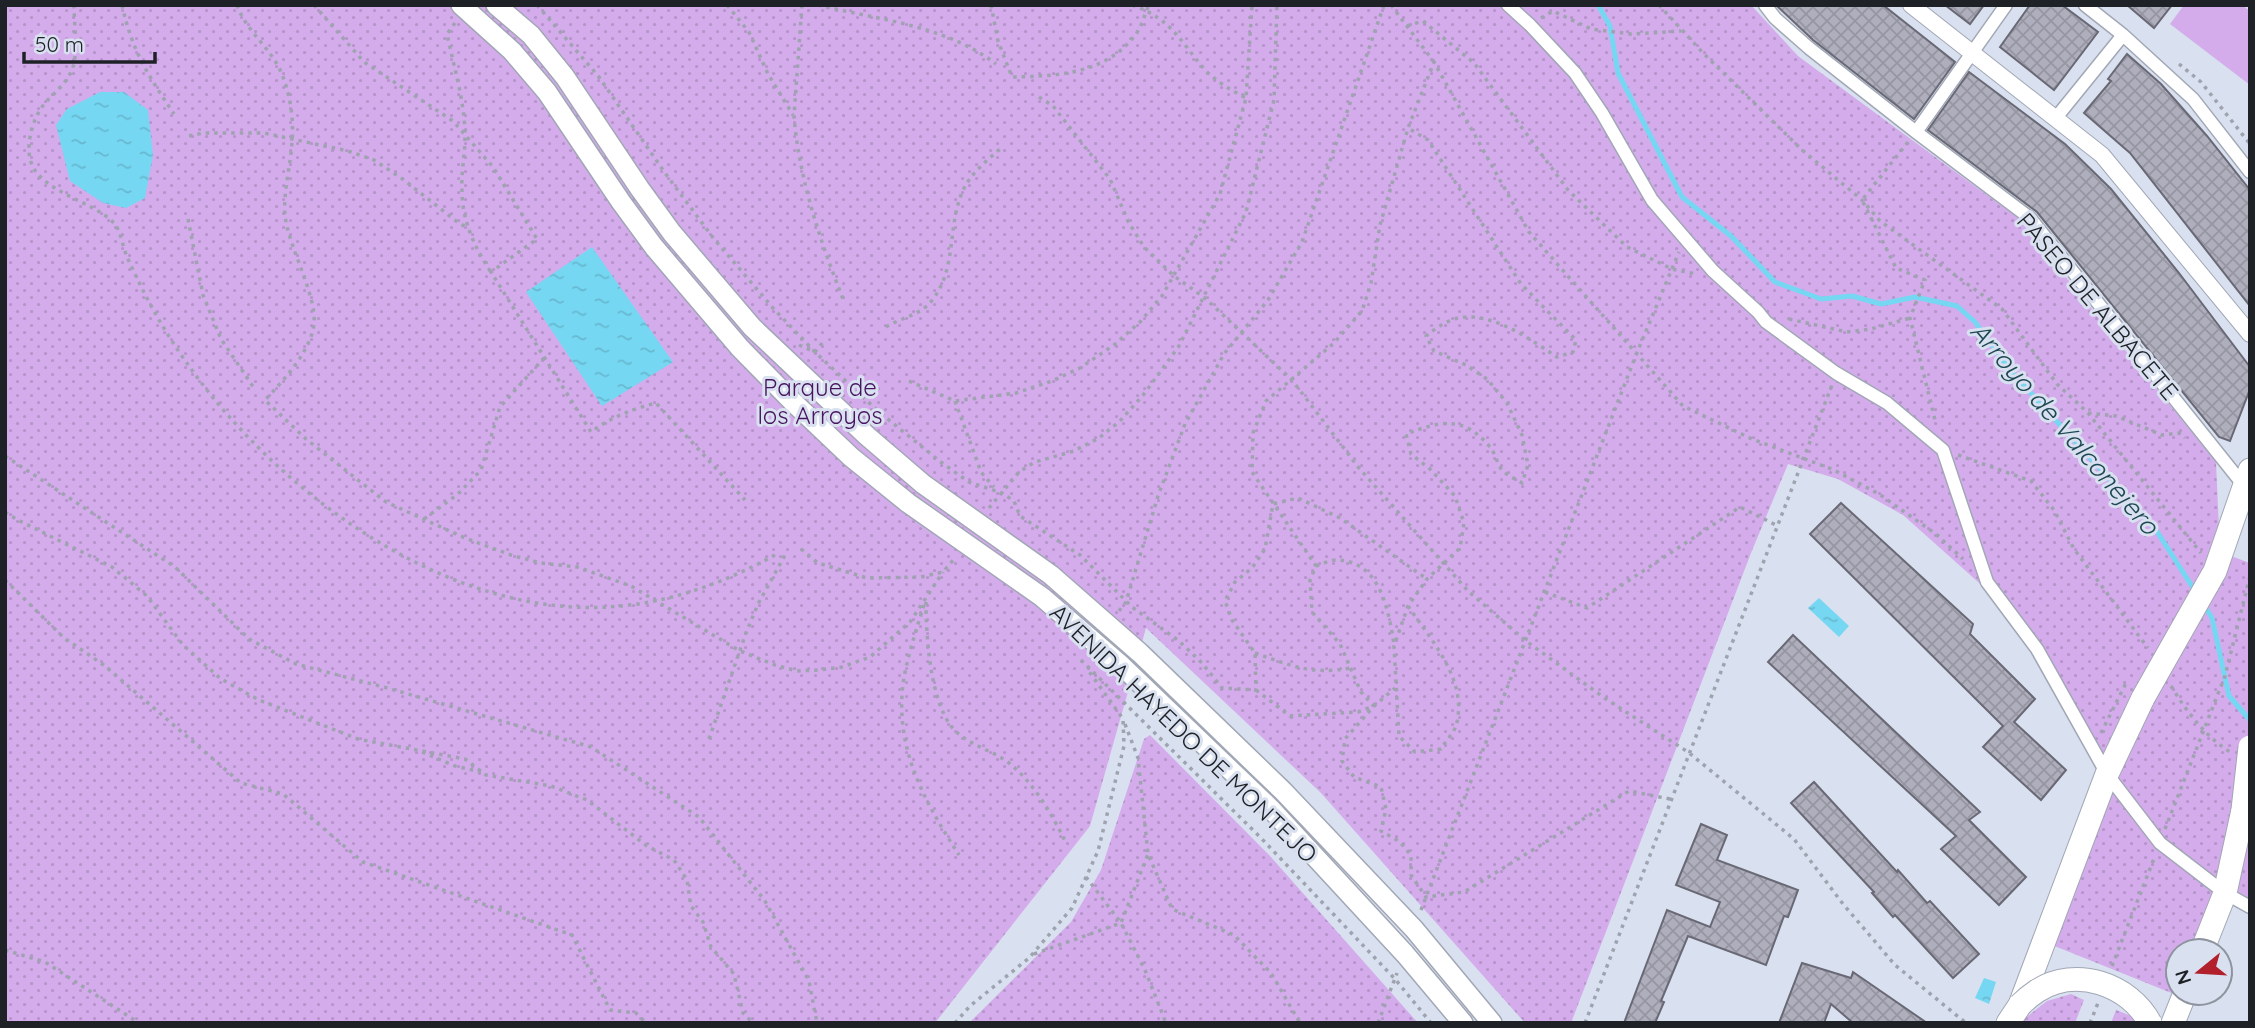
<svg xmlns="http://www.w3.org/2000/svg" width="2255" height="1028" font-family="Quicksand,sans-serif">
<defs>
<pattern id="park-dots" width="8" height="8" patternUnits="userSpaceOnUse" patternTransform="scale(1.75)"><rect width="8" height="8" fill="#d4acec"/><path d="M2 2h.1M6 6h.1" fill="none" stroke="#b694ca" stroke-width="1.8" stroke-linecap="round"/></pattern>
<pattern id="water-ripples" width="26" height="14" patternUnits="userSpaceOnUse" patternTransform="scale(1.75)"><rect width="26" height="14" fill="#76d7f2"/><path d="M2 4q2-2 4 0t4 0M15 11q2-2 4 0t4 0" fill="none" stroke="#66b8cf"/></pattern>
<pattern id="building-cross-hatch" width="8" height="8" patternUnits="userSpaceOnUse" patternTransform="scale(1.75)"><rect width="8" height="8" fill="#afaebd"/><path d="M0 0l8 8M0 8l8-8" fill="none" stroke="#9695a2"/></pattern>
</defs>
<rect width="100%" height="100%" fill="#d9e0ef"/>
<path fill="url(#park-dots)" d="M5,5H1751L1798,56L2018,218L2216,462L2220,552L2250,563V914L2217,898L2196,951H2178L2179,996L2052,945L2111,795L2005,606L1903,515L1838,479L1788,464L1751,553L1571,1023H1525L1321,793L1146,628L1090,826L935,1023H5Z
M1150,735L1270,856L1418,1023H969L1071,922L1101,870L1144,739Z
M2071,994L2084,1000L2075,1023H2023L2024,1019L2047,1001Z
M2116,1010L2134,1017L2137,1023H2111Z"/>
<path fill="#d4acec" d="M2184,5H2242L2250,11V85L2170,24Z"/>
<path fill="url(#water-ripples)" d="M100,92H124L148,110L153,155L145,198L126,208L103,203L70,181L56,125L67,109Z
M592,247L673,362L602,406L526,292Z
M1819,598L1849,626L1839,637L1808,608Z
M1984,978L1996,982L1989,1004L1975,998Z"/>
<g fill="none" stroke-linecap="round" stroke-linejoin="round">
<path stroke="#76d7f2" stroke-width="5" d="M1598,5L1610,26L1618,73L1682,197L1731,236L1775,282L1821,299L1852,296L1881,304L1915,297L1957,306L1975,322L2009,369L2156,530L2195,591
M2204,605L2212,618L2229,696L2250,720"/>
</g>
<path fill="url(#building-cross-hatch)" stroke="#696875" stroke-width="2" d="M1776,5H1883L1955,62L1914,119L1813,40Z
M1945,5H1984L1970,24Z
M2030,5H2062L2098,32L2054,90L2000,47Z
M2127,5H2172L2154,28Z
M2127,54L2161,84L2207,136L2250,190V306L2130,153L2084,113L2111,81L2108,79Z
M1969,72L2065,144L2111,189L2179,273L2250,367V389L2230,441L2219,437L2037,212L1928,130Z
M1841,503L1973,624L1970,634L2035,699L2014,722L2066,770L2041,800L1983,747L2003,726L1810,534Z
M1793,635L1980,812L1969,820L2026,877L1999,905L1941,849L1956,836L1768,662Z
M1814,782L1897,872L1898,870L1927,903L1930,901L1979,954L1953,978L1895,915L1893,917L1872,893L1874,892L1791,803Z
M1701,824L1727,835L1717,860L1798,890L1788,917L1784,916L1766,965L1688,936L1661,1001L1664,1002L1655,1023H1624L1667,910L1710,927L1720,902L1676,885Z
M1802,963L1851,978L1853,972L1927,1023H1853L1831,1004L1824,1023H1779Z"/>
<g fill="none" stroke-linecap="round" stroke-linejoin="round">
<defs>
<path id="pedestrian" d="M1508,5L1530,25L1575,73L1602,113L1652,200L1713,271L1758,312L1766,322L1836,373L1887,403L1943,450L1987,582L2037,649L2107,774L2160,843L2225,893L2250,907
M1765,5L1775,18L1809,48L1916,132L2030,218L2245,487
M2085,5L2123,35L2193,99L2250,172
M2055,119L2123,35
M1916,132L2006,5"/>
<path id="minor" d="M1911,5L2102,155L2250,334"/>
<path id="tertiary" d="M461,5L512,51L547,92L621,202L654,247L740,348L792,401L851,457L908,503L1042,597L1122,666L1270,808L1405,954L1463,1023
M496,5L531,35L565,77L640,189L672,233L752,327L867,436L923,484L1051,575L1140,653L1283,791L1414,929L1492,1023"/>
<path id="secondary" d="M2207,585L2215,571L2250,470
M2202,951L2225,893L2243,810
M2008,1023L2020,1005L2107,774L2143,698
M2173,1023L2185,993"/>
</defs>
<use href="#pedestrian" stroke="#a1a7b5" stroke-width="15"/>
<use href="#minor" stroke="#a1a7b5" stroke-width="18"/>
<use href="#tertiary" stroke="#a1a7b5" stroke-width="22"/>
<use href="#secondary" stroke="#a1a7b5" stroke-width="25"/>
<path stroke="#9ea3af" stroke-width="3.5" stroke-dasharray="3.5 5" stroke-linecap="butt" d="M74,5C74,22 78,52 73,67C68,82 56,91 46,102C33,116 24,146 32,165C45,193 94,202 114,223C121,231 123,249 128,259C145,297 165,333 189,366C281,496 455,623 621,606C675,601 728,581 775,555
M122,5C132,51 148,75 174,114
M237,5C246,31 270,47 281,72C290,93 294,118 292,141C291,165 283,191 285,216C289,248 317,296 314,324C311,351 283,381 265,400L306,439L386,502L465,538L511,555L541,563L577,567L631,586L740,651L775,665L797,671L819,670L842,667L870,657L910,622L943,572
M314,5L364,62L453,121L493,167L537,239L491,272L591,432C610,418 632,409 656,403L745,500
M537,5L599,77L665,173L714,239L773,308L815,352L879,412L942,463L969,482L1002,493L1014,501L1020,516L1080,555L1132,607L1179,641L1202,663L1222,688L1256,690L1255,653L1232,620L1225,601L1235,582L1252,568L1265,549L1273,504L1298,498L1340,518L1427,579
M727,5L749,32L768,74L793,115
M802,5L794,116C799,179 820,240 843,299
M818,5C879,20 945,25 996,64
M991,5L998,41L1012,77C1059,76 1109,74 1138,31C1143,23 1145,13 1149,5
M1132,5C1172,19 1180,41 1205,70C1217,82 1231,90 1246,98
M1391,5L1434,62
M1659,5L1704,54L1801,149L1862,200L1880,221L2002,309L2057,384L2088,413L2201,553
M1541,18L1553,11L1591,29L1631,34L1681,31
M455,23L447,34C454,68 465,102 465,137C465,155 461,173 462,191C462,220 475,249 491,272
M1407,26L1423,21L1474,63L1568,190L1627,247L1672,269L1696,274
M2179,64L2201,82L2250,144
M1039,97L1053,106L1110,179L1128,221L1144,247L1174,276L1205,298L1292,380L1359,468L1468,591L1526,641L1606,699L1688,752L1794,839L1843,904L1895,965L1966,1023
M189,136L204,133H264L348,151L374,160L404,180L456,221L469,229
M1908,142L1862,200L1896,268L1925,280L1910,318L1936,424
M188,219L203,295L221,339L254,388
M1789,319L1847,332L1871,329L1910,318
M886,327C902,317 922,315 933,299C956,269 948,229 961,195C968,176 985,162 1000,149
M799,345L815,352L823,342
M909,381L955,401L1016,393L1052,381L1080,368L1114,345L1140,322L1162,296L1220,194L1246,98L1252,5
M955,401L981,472L994,487
M2088,413L2116,416L2162,435L2179,433L2185,438
M1958,455L2031,481L2054,510L2074,549L2148,648
M5,456L175,567L249,639L296,664L391,689L591,747L699,817L765,901L809,981L817,1023
M989,508L1019,472L1035,462L1074,451L1099,438L1120,421L1144,394L1179,346L1246,212L1274,100L1277,5
M5,512L16,519L112,567L147,596L183,645L221,679L259,700L358,739L465,759L486,775L551,786L587,800L647,846L674,860L687,880L691,906L703,922L711,947L734,974L743,1013L753,1023
M424,519L458,494L481,470L500,407L544,358
M801,549L818,563L867,578L921,577L943,572L955,558
M1316,566C1323,564 1331,559 1338,560C1381,562 1389,612 1394,645
M5,580L63,637L105,666L241,783L283,794L363,862L572,935L610,1010L636,1013L646,1023
M1545,592L1587,608L1740,507L1776,525
M926,602C926,636 930,698 951,726C966,745 991,749 1009,763C1033,782 1052,814 1065,841
M924,605C916,631 907,657 903,684C895,750 925,802 959,855
M1408,606C1431,640 1469,681 1456,726C1453,734 1445,742 1441,749L1415,752L1399,736L1394,646L1408,606L1427,579L1460,548L1464,523L1455,496L1430,469L1411,454L1406,434C1441,421 1463,415 1490,447C1496,454 1497,465 1503,471C1508,476 1516,479 1522,483L1528,465L1522,435L1507,403L1487,379L1466,365L1434,351L1426,336C1437,327 1452,317 1466,317C1499,316 1531,340 1557,357L1573,352L1576,340L1521,284L1428,140L1408,128
M1119,611L1126,602L1158,496L1185,424L1224,354L1268,300L1302,242L1384,5
M1255,653C1292,666 1311,675 1351,668
M1081,660L1261,838L1395,979L1431,1023
M2171,686C2187,712 2204,735 2230,752
M1256,690L1290,716L1358,712L1374,706L1395,688
M1125,724L1138,758L1148,854L1172,909L1234,935L1271,973L1300,1023
M2101,733L2126,683
M709,739L746,633L758,604L785,555
M422,752L455,766L481,772
M1670,799L1629,791L1464,892L1426,897L1411,875V855L1400,842L1381,831L1386,809L1381,787L1354,777L1342,761L1345,739L1374,706L1361,692L1340,644L1312,612L1310,580L1316,566L1252,472L1253,433L1266,401L1333,344L1362,311L1371,283L1380,225L1408,128L1434,62L1529,232L1683,406L1752,439L1834,470L1879,494L1936,534L1963,559
M2165,829L2225,676L2250,576
M1086,877L1121,923L1145,970L1166,1023
M1421,910L1636,355L1679,252
M5,950L45,962L139,1023
M1034,954L1121,923L1148,854
M2112,966L2155,856
M955,1023L970,1006L1029,958L1072,908L1098,851L1124,746L1123,719L1088,670
M1378,1023L1397,973
M1585,1023L1832,385
M2090,1023L2098,1003"/>
<use href="#pedestrian" stroke="#fff" stroke-width="12"/>
<use href="#minor" stroke="#fff" stroke-width="16"/>
<use href="#tertiary" stroke="#fff" stroke-width="19"/>
<use href="#secondary" stroke="#fff" stroke-width="23"/>
<defs>
<path id="secondary-bridge" d="M2143,698L2207,585
M2243,810L2250,747
M2020,1005C2025,1000 2031,995 2037,991C2076,966 2129,984 2150,1023"/>
</defs>
<use href="#secondary-bridge" stroke="#a1a7b5" stroke-width="25" stroke-linecap="butt"/>
<use href="#secondary-bridge" stroke="#fff" stroke-width="23"/>
</g>
<g text-anchor="middle" dominant-baseline="central" stroke-width="6" stroke-linejoin="round" paint-order="stroke">
<g font-size="24" fill="#1e2126" stroke="#d9e0ef">
<text transform="translate(2098 306) rotate(50)">PASEO DE ALBACETE</text>
<text transform="translate(1184 733) rotate(44)">AVENIDA HAYEDO DE MONTEJO</text>
</g>
<g font-size="24" fill="#47145f" stroke="#d9e0ef">
<text x="820" y="387">Parque de<tspan x="820" dy="28">los Arroyos</tspan></text>
</g>
<g font-size="26" font-style="italic" fill="#1d4854" stroke="#d9e0ef">
<text transform="translate(2065 428) rotate(49)">Arroyo de Valconejero</text>
</g>
</g>
<rect width="2255" height="1028" fill="none" stroke="#1e2126" stroke-width="14"/>
<g transform="translate(2199 972) rotate(252)"><circle r="33" fill="#d9e0ef" stroke="#8e949f" stroke-width="2"/>
<path d="M0-5L12 26L0 18L-12 26Z" fill="#b2202c"/>
<text y="-10" font-size="19" font-weight="bold" text-anchor="middle" fill="#1e2126">N</text>
</g>
<path d="M24 52v10h131v-10" fill="none" stroke="#1e2126" stroke-width="3.5"/>
<text x="35" y="52" font-size="21" fill="#1e2126" stroke="#d9e0ef" stroke-width="5" paint-order="stroke">50 m</text>
</svg>
